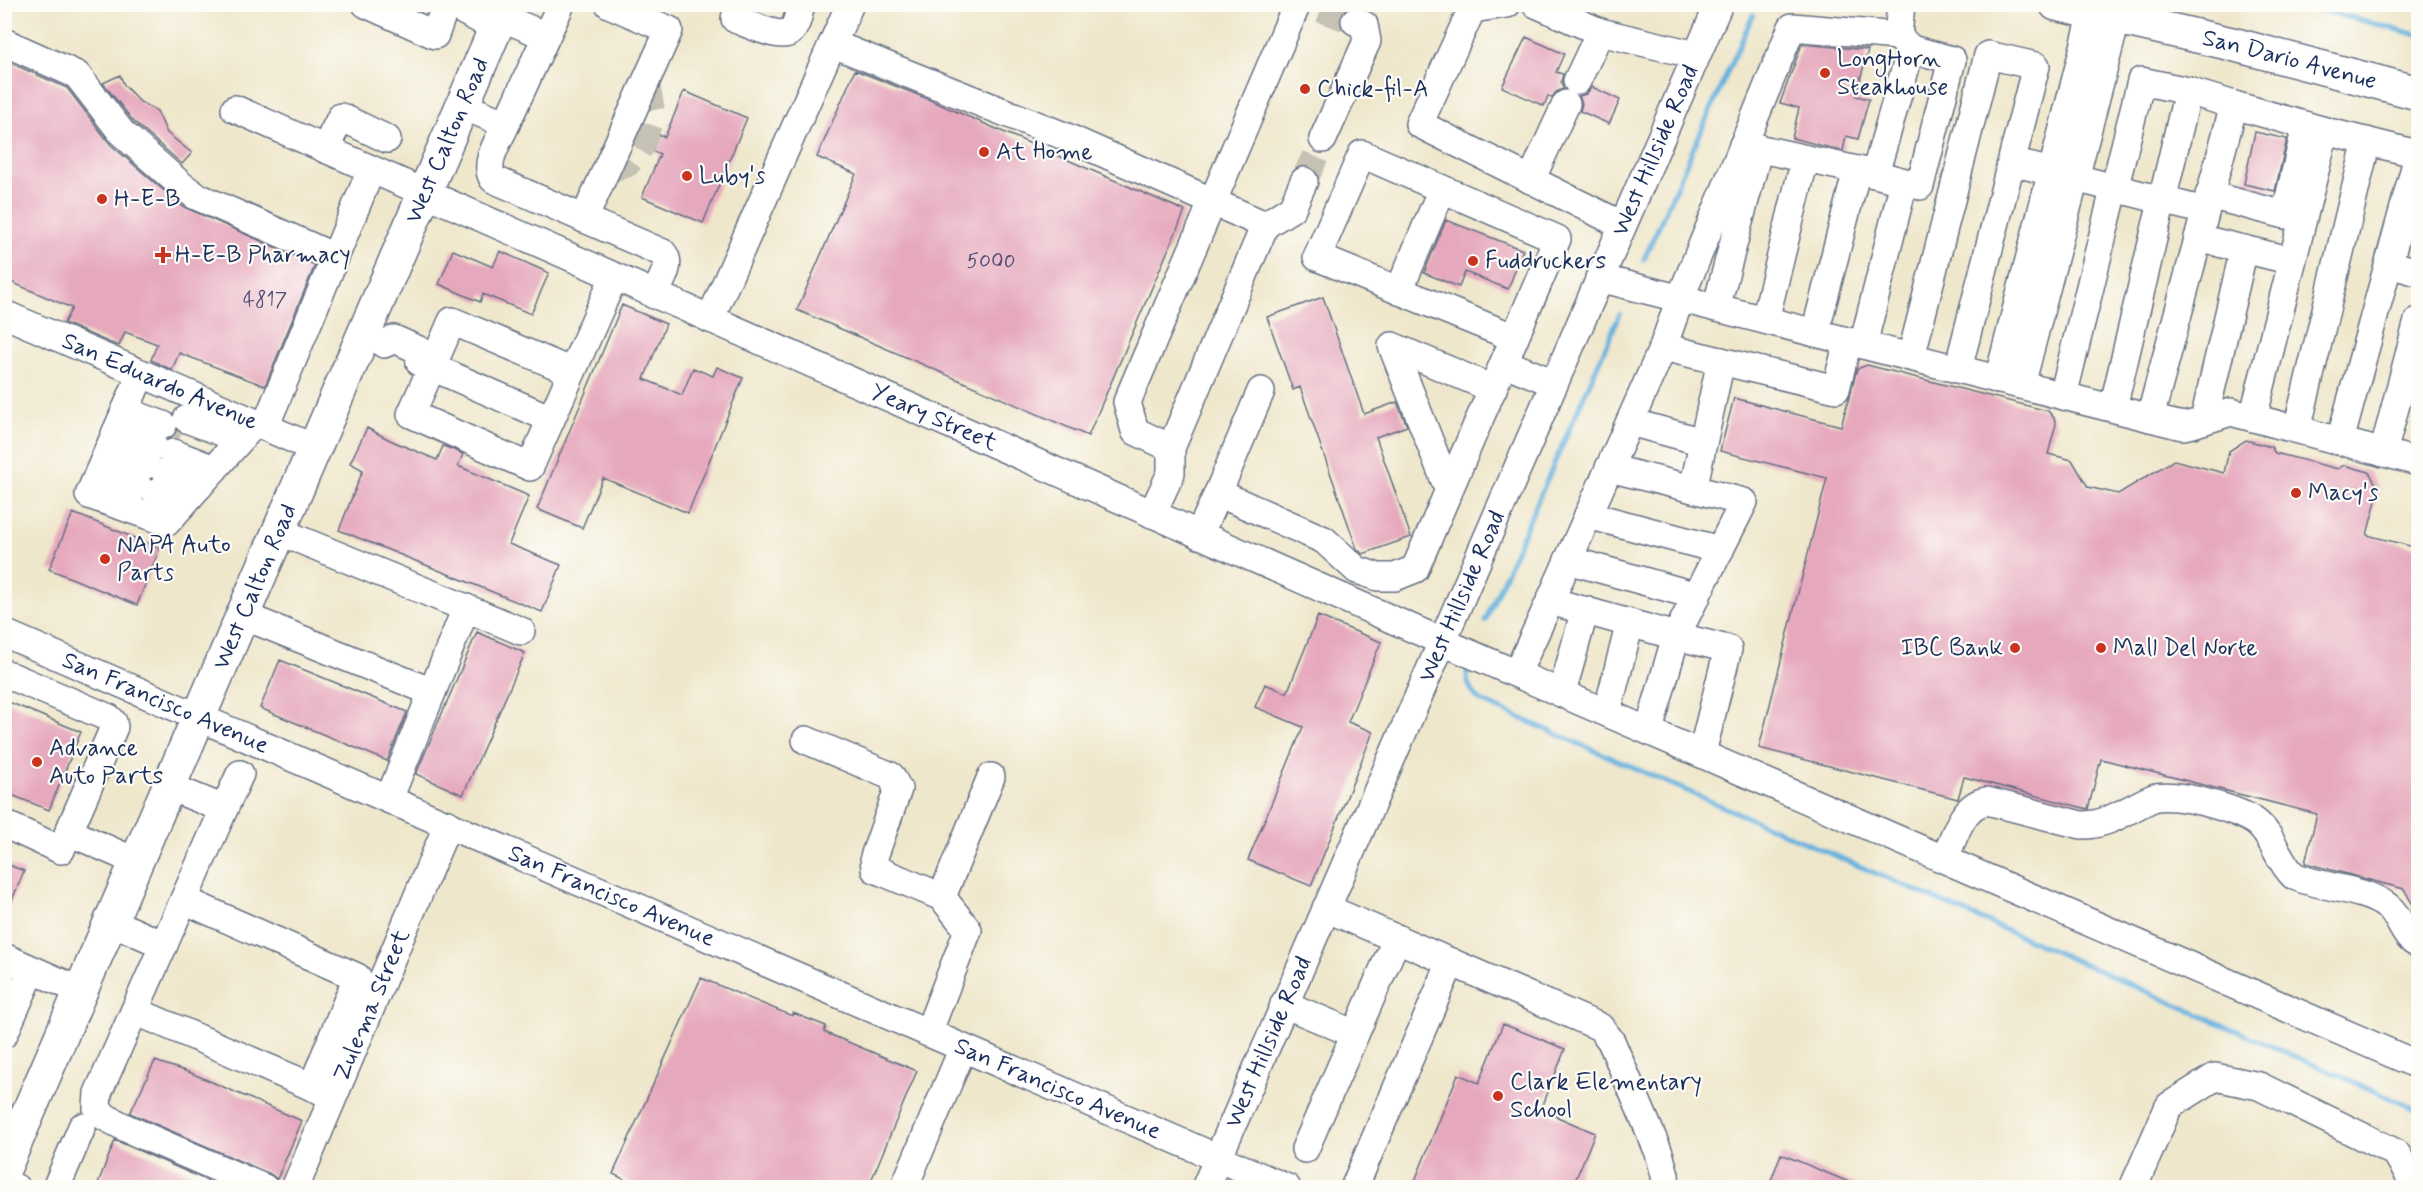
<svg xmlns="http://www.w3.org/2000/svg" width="2423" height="1192" font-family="Mynerve,sans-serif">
<rect width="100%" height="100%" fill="#fdfcf7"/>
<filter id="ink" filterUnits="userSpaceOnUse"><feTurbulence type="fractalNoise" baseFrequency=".0167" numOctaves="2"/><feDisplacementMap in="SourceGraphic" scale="12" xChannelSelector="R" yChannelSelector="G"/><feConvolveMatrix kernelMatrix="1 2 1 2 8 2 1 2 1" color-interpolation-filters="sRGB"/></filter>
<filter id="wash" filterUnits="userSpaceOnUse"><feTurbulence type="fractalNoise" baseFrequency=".008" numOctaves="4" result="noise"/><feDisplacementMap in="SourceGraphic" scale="24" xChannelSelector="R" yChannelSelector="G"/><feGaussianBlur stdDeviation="1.35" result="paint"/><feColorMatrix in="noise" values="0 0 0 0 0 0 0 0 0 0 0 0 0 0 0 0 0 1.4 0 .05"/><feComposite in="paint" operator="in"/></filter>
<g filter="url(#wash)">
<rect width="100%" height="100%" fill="#efe7cb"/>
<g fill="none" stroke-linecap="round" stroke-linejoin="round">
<path stroke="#65b1de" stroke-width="5" d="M2298,4L2418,35
M1644,259L1753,15
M1485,621L1620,314
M1467,666C1466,682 1469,691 1481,701L2418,1110"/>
</g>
<g id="blocks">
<path fill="#e6a8bd" d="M1526,37L1564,54L1556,72L1563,74L1561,82L1563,89L1556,92L1552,98L1548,96L1544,106L1502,87Z
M1802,44L1868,50L1856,96L1869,99L1858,139L1846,136L1843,151L1792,138L1799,108L1780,103Z
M4,60L67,88L111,145L182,206L315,265L265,386L179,353L172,370L151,360L157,344L125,332L119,346L108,342L64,323L72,308L4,279Z
M855,70L923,97L1185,211L1088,436L797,310L856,174L817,157Z
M120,75L124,85L140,102L157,111L167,133L192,153L182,164L134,122L103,83Z
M1592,87L1620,100L1609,124L1580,111L1582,103L1579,96L1586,94Z
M684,91L747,118L703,223L642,197L660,154L635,144L642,128L665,137Z
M2255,132L2287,139L2275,191L2244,184Z
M1446,220L1523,250L1508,289L1465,272L1459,287L1424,273Z
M453,250L493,267L500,251L549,273L531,314L483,294L480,302L439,284Z
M1323,297L1364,414L1397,402L1407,426L1376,437L1411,537L1363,554L1357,549L1300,387L1293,390L1267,317Z
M622,305L666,324L644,379L682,395L693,368L713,376L717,367L743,378L688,513L603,478L582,528L537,509Z
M1867,365L2048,411L2054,418L2056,424L2048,454L2072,460L2088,487L2118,494L2174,460L2224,473L2229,451L2246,440L2271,447L2275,453L2338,469L2344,465L2369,472L2379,489L2367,535L2418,548V914L2404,889L2305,863L2317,814L2101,759L2088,809L1964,777L1958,799L1759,748L1827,478L1720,451L1734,398L1841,426L1857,369Z
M367,428L392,441L437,460L443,446L454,450L463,454L458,466L529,496L509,544L561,565L542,612L339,530L363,470L350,463Z
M73,513L160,548L137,605L49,569Z
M1318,616L1381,642L1348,722L1373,732L1311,886L1248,860L1303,727L1255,707L1265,684L1287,693Z
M477,632L525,653L463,795L416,774Z
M280,660L407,712L387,761L260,708Z
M4,700L81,732L49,810L4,792Z
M4,863L24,871L5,917H4Z
M701,978L792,1016L793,1013L826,1026L824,1032L917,1071L868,1188H642L613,1174Z
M1503,1024L1565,1049L1541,1110L1595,1133L1572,1188H1412L1458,1074L1479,1083Z
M155,1061L191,1073L302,1121L277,1179L270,1174L130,1113Z
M115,1140L208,1181L206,1188H96Z
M1781,1154L1861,1187V1188H1768Z"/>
</g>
</g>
<g filter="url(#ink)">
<use href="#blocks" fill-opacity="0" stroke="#656f84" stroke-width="1.5"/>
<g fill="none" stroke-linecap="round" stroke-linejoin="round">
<path stroke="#c5c2b5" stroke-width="27" stroke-dasharray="27 14" stroke-linecap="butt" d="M1321,9L1355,21
M606,170L627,164L641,146L652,114L646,81
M1304,181L1323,139
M163,425L182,432"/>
<defs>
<g id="minor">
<path d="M366,4L435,35L446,4"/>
<path d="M450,4L496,28"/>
<path d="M738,4L735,19C746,23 782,40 790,32C797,26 799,13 801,4"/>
<path d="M1471,4L1472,9L1419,124L1622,225"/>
<path d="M1536,4L1600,32L1696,55"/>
<path d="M1472,9L1507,4"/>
<path d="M501,17L546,36"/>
<path d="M4,42L77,75L122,133L181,185L196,196L335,257"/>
<path d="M833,44L1069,138L1265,225L1171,448V473L1152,514"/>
<path d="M1577,81L1600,32"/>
<path d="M2188,91L2234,105"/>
<path d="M463,106L506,124C499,141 483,162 493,179L663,253C673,265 660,282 654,295"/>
<path id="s1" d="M235,109L1441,641L2418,1065"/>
<path d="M506,124L561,4"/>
<path d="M1323,139L1367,41L1364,25L1355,21"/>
<path d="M1743,145L1875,174L1911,49L1898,36"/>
<path d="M325,149L341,117L387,139"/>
<path d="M2012,162L2205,211"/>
<path d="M1875,174L1920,186L1952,60L1911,49"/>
<path d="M1531,180L1566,104"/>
<path d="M2209,195L2285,215L2306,126"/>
<path d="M584,219L669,30L609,4"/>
<path d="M1265,225L1292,208L1304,181"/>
<path d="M2198,238L2292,261"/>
<path d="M2389,264L2418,272"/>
<path d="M1599,278L2174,424L2183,426L2193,424L2231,412L2418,462"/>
<path d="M1399,291L1442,189"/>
<path d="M1716,308L1759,148"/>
<path id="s2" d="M4,314L316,449"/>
<path d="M710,319L850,4"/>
<path d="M1765,320L1805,159"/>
<path d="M1815,333L1857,170"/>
<path d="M1848,341L1836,389L1663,347L1680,299L1792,27L1898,36L1901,4"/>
<path d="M384,344L394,339L419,350L420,362"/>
<path d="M1863,345L1904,182"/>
<path d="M1911,357L1988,55L2036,66L1958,369"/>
<path d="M420,362L432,367L411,414L530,467L614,277"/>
<path d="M1505,363L1554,383"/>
<path d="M141,374L89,495L167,522L255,423"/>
<path d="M1998,380L2093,12"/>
<path d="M2021,385L2117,17"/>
<path d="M2063,396L2141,81L2188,91L2113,408"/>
<path d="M125,411L163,425"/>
<path d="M2150,418L2234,105L2325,131L2418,154"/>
<path d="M2253,418L2325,131"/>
<path d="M187,419L240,439"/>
<path d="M551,419L432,367L452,321L572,372"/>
<path d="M2204,420L2244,249"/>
<path d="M1630,422L1703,442"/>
<path d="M265,427L371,170"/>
<path d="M2297,429L2367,141"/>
<path d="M116,432L154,447"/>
<path d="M2340,441L2418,156"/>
<path d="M1171,448L1135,431L1127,402L1297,4"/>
<path d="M108,450L146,465"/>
<path d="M173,453L214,469"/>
<path d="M2383,453L2418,321"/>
<path d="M1609,468L1693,489"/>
<path d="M99,472L138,486"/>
<path d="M165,472L199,486"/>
<path d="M1449,491L1392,346L1493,389"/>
<path d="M156,493L183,504"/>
<path d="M1218,493L1261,391"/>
<path d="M1588,515L1720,550"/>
<path d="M281,532L466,608"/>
<path d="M1199,535L1218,493L1324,540L1357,570L1378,577H1395L1415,569L1557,239L1362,154L1317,257L1515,338"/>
<path d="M1568,560L1697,596"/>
<path d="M1550,601L1663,347"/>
<path d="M244,616L432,692"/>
<path id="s3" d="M4,633L1287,1188"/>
<path d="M4,673L109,718L113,722L114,727L61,850L4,824"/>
<path d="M1517,673L1550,601L1676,636L1744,502L1693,489L1721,361"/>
<path d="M1562,693L1585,610"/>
<path d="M1607,712L1630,623"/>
<path d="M1649,730L1676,636L1728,649L1702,753"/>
<path d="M806,740L891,776L898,789L874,857L875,869L942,897L968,930L928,1033"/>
<path d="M170,787L224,809L98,1093L97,1108L105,1117L128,1129L264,1188"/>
<path d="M389,799L466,608L521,631"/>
<path d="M224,809L240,774"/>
<path d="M69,832L137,862"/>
<path d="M1945,858C1954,838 1962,804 1987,801L2081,825C2108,826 2129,808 2153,798C2174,791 2241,809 2258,824C2274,838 2278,861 2294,876C2322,888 2363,888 2387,906C2401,916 2402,937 2418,944"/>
<path d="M942,897L991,777"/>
<path d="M184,900L357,977L312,1087"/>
<path d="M1326,908L1600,1027L1611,1041L1659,1153L1665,1175L1666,1188"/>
<path d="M112,922L164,945"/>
<path d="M4,957L81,991"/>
<path d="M1284,1004L1355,1034"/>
<path d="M135,1011L329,1094"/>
<path d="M4,1034L32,970"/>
<path d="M1305,1149L1397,938"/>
<path d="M4,1183L16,1188"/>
<path d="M56,1188L82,1127"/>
<path id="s4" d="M295,1188L448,824"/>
<path d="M904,1188L963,1048"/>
<path id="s5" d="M1205,1188L1719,4"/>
<path d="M1354,1188L1451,962"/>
<path d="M2133,1188L2169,1106L2215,1077L2259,1086L2396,1153L2417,1188"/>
</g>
<g id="major">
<path id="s6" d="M2056,4L2232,44L2418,93"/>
<path id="s7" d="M4,1169L506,4"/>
</g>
</defs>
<use href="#minor" stroke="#656f84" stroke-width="30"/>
<use href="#major" stroke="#656f84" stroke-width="36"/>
<use href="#minor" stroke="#fff" stroke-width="27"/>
<use href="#major" stroke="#fff" stroke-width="33"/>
</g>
</g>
<g fill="#c8321e" stroke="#fdfcf7" stroke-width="2">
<circle cx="1825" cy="73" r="6"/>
<circle cx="1305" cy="89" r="6"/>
<circle cx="984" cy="152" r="6"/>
<circle cx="687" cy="176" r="6"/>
<circle cx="102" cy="199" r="6"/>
<path d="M160 246h6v6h6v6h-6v6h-6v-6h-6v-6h6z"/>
<circle cx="1473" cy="261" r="6"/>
<circle cx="2296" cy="493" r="6"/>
<circle cx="105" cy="559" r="6"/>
<circle cx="2015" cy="648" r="6"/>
<circle cx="2101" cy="648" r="6"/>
<circle cx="37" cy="762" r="6"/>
<circle cx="1498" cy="1096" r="6"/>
</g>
<g text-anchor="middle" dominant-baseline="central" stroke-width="4.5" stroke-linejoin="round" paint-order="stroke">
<g font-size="21" fill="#4e4d76">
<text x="991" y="261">5000</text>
<text x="265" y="300">4817</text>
</g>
<g font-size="24" fill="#1b2f5e" stroke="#fdfcf7" text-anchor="start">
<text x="1837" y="59">LongHorn<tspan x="1837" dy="28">Steakhouse</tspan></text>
<text x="1317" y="89">Chick-fil-A</text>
<text x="996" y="152">At Home</text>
<text x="699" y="176">Luby's</text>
<text x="114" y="199">H-E-B</text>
<text x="175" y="255">H-E-B Pharmacy</text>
<text x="1485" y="261">Fuddruckers</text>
<text x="2308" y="493">Macy's</text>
<text x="117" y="545">NAPA Auto<tspan x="117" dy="28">Parts</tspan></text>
<text x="2003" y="648" text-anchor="end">IBC Bank</text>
<text x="2113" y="648">Mall Del Norte</text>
<text x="49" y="748">Advance<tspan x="49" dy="28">Auto Parts</tspan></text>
<text x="1510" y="1082">Clark Elementary<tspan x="1510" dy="28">School</tspan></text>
</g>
<g font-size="24" fill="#1b2f5e" stroke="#fdfcf7">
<text stroke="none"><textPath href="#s6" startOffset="240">San Dario Avenue</textPath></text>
<text stroke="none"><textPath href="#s7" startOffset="1120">West Calton Road</textPath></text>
<text stroke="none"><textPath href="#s5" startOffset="1131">West Hillside Road</textPath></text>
<text stroke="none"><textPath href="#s2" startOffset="170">San Eduardo Avenue</textPath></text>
<text stroke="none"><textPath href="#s1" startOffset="764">Yeary Street</textPath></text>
<text stroke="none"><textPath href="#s7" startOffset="634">West Calton Road</textPath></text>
<text stroke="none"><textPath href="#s5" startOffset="645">West Hillside Road</textPath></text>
<text stroke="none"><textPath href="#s3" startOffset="176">San Francisco Avenue</textPath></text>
<text stroke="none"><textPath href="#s3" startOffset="662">San Francisco Avenue</textPath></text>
<text stroke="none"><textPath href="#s4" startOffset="198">Zulema Street</textPath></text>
<text stroke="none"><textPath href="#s5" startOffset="159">West Hillside Road</textPath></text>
<text stroke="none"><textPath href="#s3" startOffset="1148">San Francisco Avenue</textPath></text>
</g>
</g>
<rect width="2423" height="1192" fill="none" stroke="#fdfcf7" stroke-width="24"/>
</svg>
